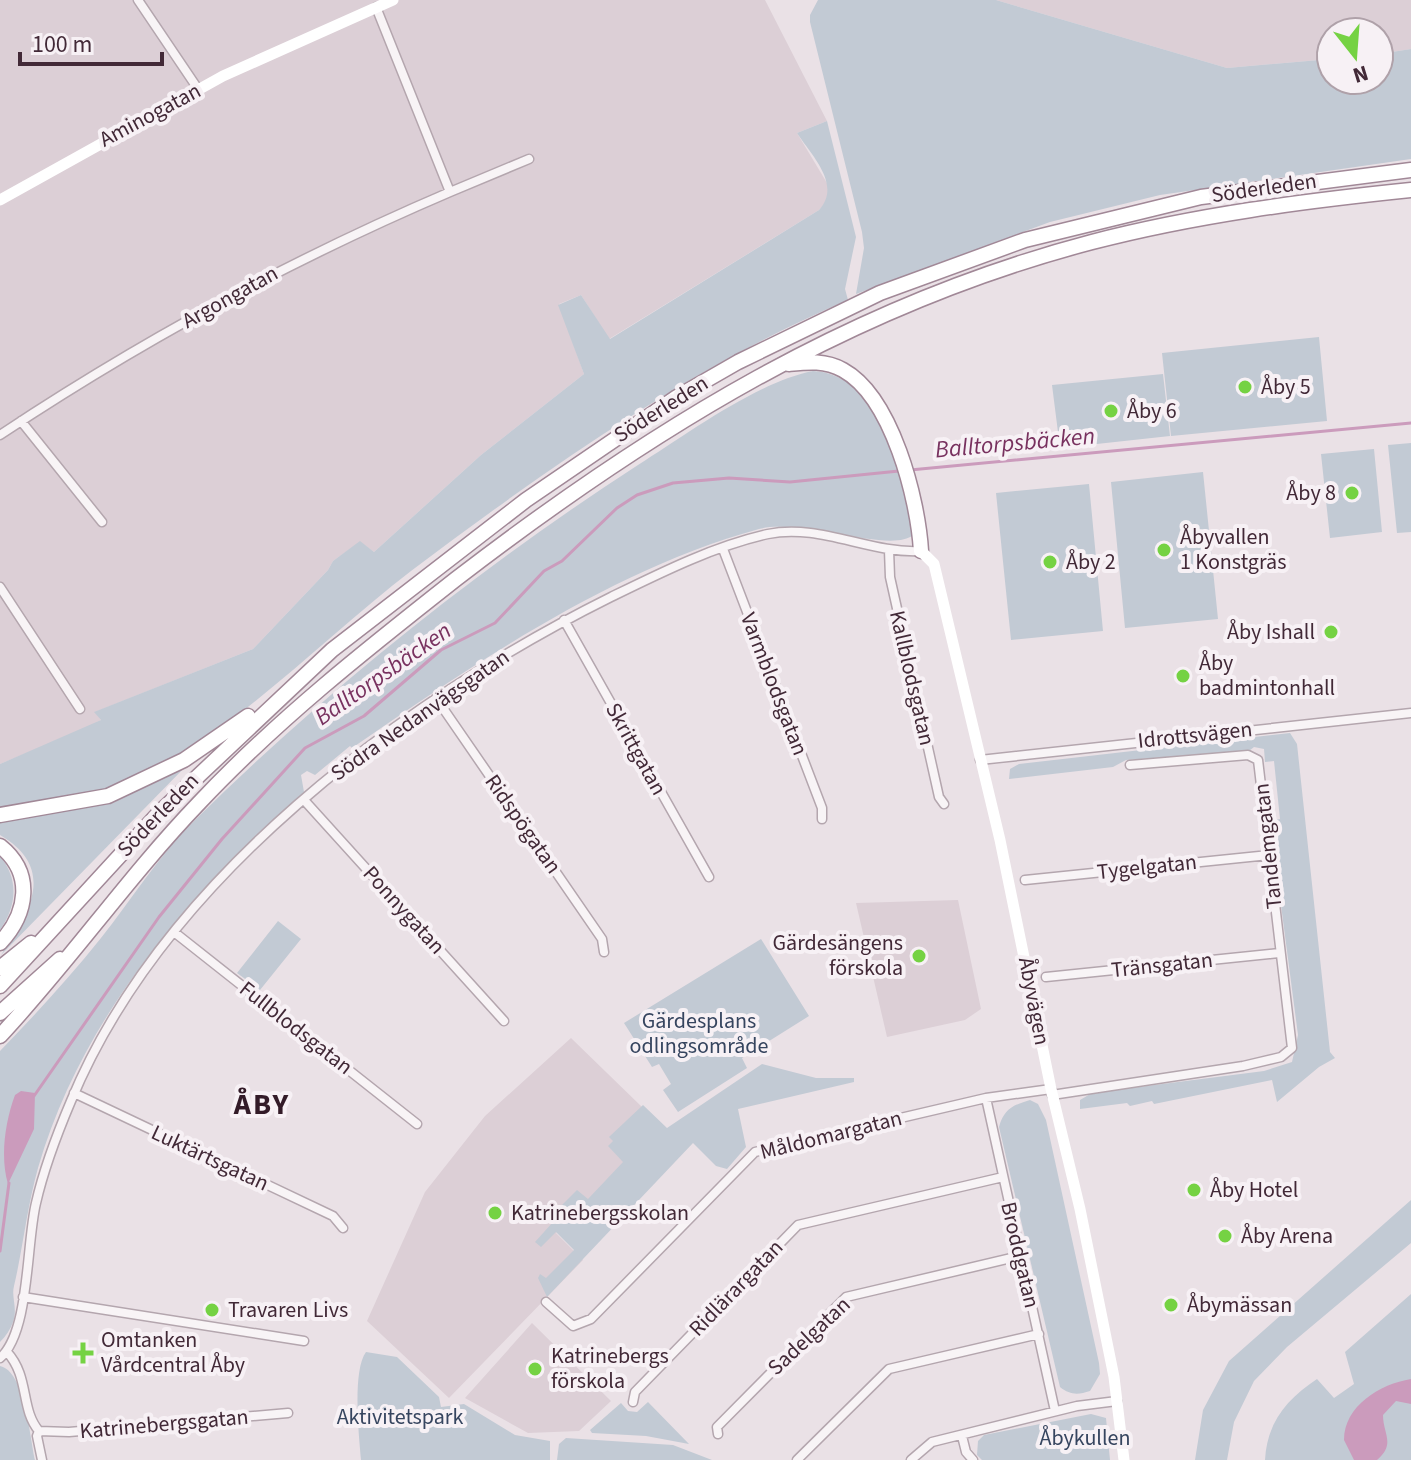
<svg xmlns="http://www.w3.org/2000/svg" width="1411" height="1460" font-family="'Source Sans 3',sans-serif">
<rect width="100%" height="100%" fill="#eae1e6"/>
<path fill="#dccfd6" d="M0,0H765L827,121L797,133L830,188L828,200L819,210L609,339L581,295L559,304L584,374L481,455L374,552L360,542L333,561L328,570L253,649L95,712L101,720L85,729L0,764Z
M996,0H1411V49L1379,54V32H1331V59L1227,68Z
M958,900L981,1009L965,1020L887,1037L856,903Z
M571,1038L642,1107L633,1154L556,1233L583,1260L449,1398L367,1321L425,1192L485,1116Z
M532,1323L611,1401L579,1431L528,1433L465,1398Z"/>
<path fill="#c2cad4" d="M818,0H996L1227,68L1331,59V80H1379V54L1411,49V159L1160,195L1050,222L856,294L864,248L862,232L810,22V15Z
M827,121L856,237L845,289L848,300C691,367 548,468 411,571C326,636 232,735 136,779C93,798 46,802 0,809V764L101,720L94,712L253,649L328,570L333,561L360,541L374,552L481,455L584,374L558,305L581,295L610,339L819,210C842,185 812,156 797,133Z
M1319,337L1327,421L1171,436L1162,353Z
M813,371C883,374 905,481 913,535C892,554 799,518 759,529C613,569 475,663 352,748L350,746L315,775L307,771L301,775L304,792C189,895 82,1016 38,1168C27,1207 23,1248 14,1286C11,1297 18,1309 13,1322C10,1330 6,1336 0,1342V1051C35,1015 69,978 101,938C132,899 159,855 195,820C330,687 479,568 638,465C687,434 757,382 813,371Z
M1163,374L1170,436L1060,448L1052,385Z
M1411,443V532L1397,533L1388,445Z
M1374,449L1382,532L1330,538L1321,454Z
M1203,472L1218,619L1125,628L1111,482Z
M1089,484L1103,631L1011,640L996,493Z
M1290,733L1297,744L1330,1052L1335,1058L1319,1067L1277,1102L1272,1080L1154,1104L1152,1101L1130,1106L1127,1103L1080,1109V1100L1092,1093L1264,1071L1292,1062L1298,1035L1270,821L1280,819L1274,761L1265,762L1264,749L1254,747L1249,751L1126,760L1113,767L1009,779L1010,769L1019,764Z
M188,764L1,955C29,914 58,869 0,835V822L113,803Z
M0,856C19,879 17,906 0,930Z
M278,921L301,939L260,990L237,973Z
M761,939L809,1016L742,1058L747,1068L678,1112L663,1090L671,1084L659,1064L652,1067L624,1023Z
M762,1064L816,1078H854V1082L738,1109L746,1147L727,1169L716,1166L693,1143L547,1297L538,1278L540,1274L546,1278L574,1250L556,1232L541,1247L535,1242L553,1222L549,1218L577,1190L588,1199L623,1162L608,1146L613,1141L609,1137L643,1105L667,1128Z
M1030,1100L1038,1104L1046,1120L1099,1363L1100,1374L1090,1391C1078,1395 1070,1395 1060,1387L999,1127C1004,1109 1013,1105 1030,1100Z
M1411,1200V1243L1287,1347L1254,1381L1234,1422L1227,1460H1195L1203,1410L1229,1361Z
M1411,1294V1460H1265C1267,1422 1287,1399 1317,1379L1334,1398L1354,1384L1345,1352Z
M366,1352L397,1357L439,1397L441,1407L464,1404L515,1435L550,1441V1460H361C359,1436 352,1371 366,1352Z
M0,1366C25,1371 30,1438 35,1460H0Z
M648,1402L689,1444L646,1436L592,1433L590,1430L621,1403L628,1411L637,1412Z
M1091,1414L1106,1418L1110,1460H982L977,1455L978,1441L984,1435Z
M566,1438L673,1445L712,1460H557L559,1444Z"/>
<path fill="#cb9bbc" d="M21,1091L35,1093L34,1129L8,1184C0,1157 5,1122 15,1095Z
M1411,1379V1404L1396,1401L1383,1415C1383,1434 1396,1444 1377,1460H1354L1344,1440C1344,1406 1380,1384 1411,1379Z"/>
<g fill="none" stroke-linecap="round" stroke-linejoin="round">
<path stroke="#cb9bbc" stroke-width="3" d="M910,470L1411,423
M34,1096L159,917L222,839L305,748L364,716L441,650L495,623L544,571L562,561L617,508L637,495L673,483L729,478L790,482L899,471
M0,1251L9,1183"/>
<defs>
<path id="street" d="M138,0L198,89
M450,192L529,159
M21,421L102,522
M0,435C143,340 293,259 450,192L376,7
M723,549L822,808V819
M889,550L890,577L939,797L944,804
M0,587L80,709
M564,620L709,877
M436,698L602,939L604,952
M980,760L1411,713
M304,800L504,1021
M1025,880L1269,855
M174,932L417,1124
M1046,977L1279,953
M74,1093L333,1216L343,1228
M1052,1095L1243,1066L1281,1057L1292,1048L1258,760L1248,755L1130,765
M986,1098L1055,1411
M23,1297L304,1341
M546,1302L573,1326L591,1319L755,1152L986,1098L1051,1089
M7,1352C30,1377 20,1409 39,1431L37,1436L42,1460
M0,1358C30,1332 26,1244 36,1203C44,1168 57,1134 71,1101C163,879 402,701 611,597C660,573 714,546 768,534C819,523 870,554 921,551
M633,1402L635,1392L798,1225L1003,1177
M39,1431L69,1432L288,1413
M718,1434L717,1427L846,1297L1020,1256
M962,1436L966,1452L973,1460
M797,1460L889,1369L1039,1334
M911,1460L932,1442L1077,1406L1117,1401"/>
<path id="highway" d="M789,364C808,362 825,360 843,370C892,397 918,499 921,551
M0,815L108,796L184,760L248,716
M0,846C34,873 28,913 0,943
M0,968L31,943
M0,986L159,813L332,650L526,500L677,397L738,362L880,293L1025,240L1201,197L1411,170
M0,1013L60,959
M0,1036C70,961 128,877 199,803C277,720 367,649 456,579C651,429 852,305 1092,242C1196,215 1304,201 1411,190"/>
</defs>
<use href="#street" stroke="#b4a6ae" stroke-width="11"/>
<use href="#highway" stroke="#a18897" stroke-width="17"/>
<use href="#street" stroke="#f8f4f6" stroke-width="8"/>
<path stroke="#fff" stroke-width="11" d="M0,200L223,76L393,0
M921,551L934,564L1000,840L1051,1089L1080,1209L1114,1377L1124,1460"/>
<use href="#highway" stroke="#fff" stroke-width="14"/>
</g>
<g fill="#75d243" stroke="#f7f1f5" stroke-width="3">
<circle cx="1245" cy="387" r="8"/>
<circle cx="1111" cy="411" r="8"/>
<circle cx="1352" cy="493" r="8"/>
<circle cx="1164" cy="550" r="8"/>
<circle cx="1050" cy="562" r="8"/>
<circle cx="1331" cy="632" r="8"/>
<circle cx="1183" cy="676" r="8"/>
<circle cx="919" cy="956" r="8"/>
<circle cx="1194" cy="1190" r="8"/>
<circle cx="495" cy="1213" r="8"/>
<circle cx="1225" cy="1236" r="8"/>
<circle cx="1171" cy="1305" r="8"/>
<circle cx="212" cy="1310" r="8"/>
<path d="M79 1341h8v8h8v8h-8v8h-8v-8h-8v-8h8z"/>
<circle cx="535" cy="1369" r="8"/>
</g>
<g text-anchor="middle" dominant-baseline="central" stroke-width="8" stroke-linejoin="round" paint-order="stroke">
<g font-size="22" fill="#422937" stroke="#f7f1f5">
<text transform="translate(150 115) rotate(-28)">Aminogatan</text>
<text transform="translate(1264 188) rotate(-8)">Söderleden</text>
<text transform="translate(230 297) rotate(-29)">Argongatan</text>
<text transform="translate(661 409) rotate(-32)">Söderleden</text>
<text transform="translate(912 678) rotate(77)">Kallblodsgatan</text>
<text transform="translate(774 684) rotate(69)">Varmblodsgatan</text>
<text transform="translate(420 715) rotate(-35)">Södra Nedanvägsgatan</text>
<text transform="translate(1195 735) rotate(-6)">Idrottsvägen</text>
<text transform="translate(636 749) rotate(61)">Skrittgatan</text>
<text transform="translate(158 815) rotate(-46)">Söderleden</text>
<text transform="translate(523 824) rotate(55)">Ridspögatan</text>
<text transform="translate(1268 846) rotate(-96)">Tandemgatan</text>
<text transform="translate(1147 867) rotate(-6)">Tygelgatan</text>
<text transform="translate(404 910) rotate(48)">Ponnygatan</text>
<text transform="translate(1162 965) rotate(-6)">Tränsgatan</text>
<text transform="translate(1034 1001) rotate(79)">Åbyvägen</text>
<text transform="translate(296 1028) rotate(38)">Fullblodsgatan</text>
<text transform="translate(831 1135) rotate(-14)">Måldomargatan</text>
<text transform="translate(210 1158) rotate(25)">Luktärtsgatan</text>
<text transform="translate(1020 1255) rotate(77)">Broddgatan</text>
<text transform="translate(736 1288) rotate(-46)">Ridlärargatan</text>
<text transform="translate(809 1336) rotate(-43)">Sadelgatan</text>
<text transform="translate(164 1424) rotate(-5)">Katrinebergsgatan</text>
</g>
<g font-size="22" fill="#422937" stroke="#f7f1f5" text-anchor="start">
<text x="1261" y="387">Åby 5</text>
<text x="1127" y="411">Åby 6</text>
<text x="1336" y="493" text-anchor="end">Åby 8</text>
<text x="1180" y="537">Åbyvallen<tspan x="1180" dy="25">1 Konstgräs</tspan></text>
<text x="1066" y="562">Åby 2</text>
<text x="1315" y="632" text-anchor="end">Åby Ishall</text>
<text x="1199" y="663">Åby<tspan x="1199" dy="25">badmintonhall</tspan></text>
<text x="903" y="943" text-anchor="end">Gärdesängens<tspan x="903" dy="25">förskola</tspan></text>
<text x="1210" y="1190">Åby Hotel</text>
<text x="511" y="1213">Katrinebergsskolan</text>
<text x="1241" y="1236">Åby Arena</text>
<text x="1187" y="1305">Åbymässan</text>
<text x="228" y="1310">Travaren Livs</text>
<text x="101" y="1340">Omtanken<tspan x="101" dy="25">Vårdcentral Åby</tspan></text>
<text x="551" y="1356">Katrinebergs<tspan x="551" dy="25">förskola</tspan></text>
</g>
<g font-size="22" fill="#36455f" stroke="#f7f1f5">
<text x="699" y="1021">Gärdesplans<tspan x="699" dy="25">odlingsområde</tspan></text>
<text x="400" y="1417">Aktivitetspark</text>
<text x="1085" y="1438">Åbykullen</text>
</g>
<g font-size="24" font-style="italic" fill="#78315f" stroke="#f7f1f5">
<text transform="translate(1015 443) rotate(-5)">Balltorpsbäcken</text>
<text transform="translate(383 674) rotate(-35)">Balltorpsbäcken</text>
</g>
<g font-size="30" font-weight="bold" letter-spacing="2" fill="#331b28" stroke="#f7f1f5">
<text x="262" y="1104">ÅBY</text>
</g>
</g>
<g transform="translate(1355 56) rotate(163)"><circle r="38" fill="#f7f1f5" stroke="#afa1a9" stroke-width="2"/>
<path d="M0-6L14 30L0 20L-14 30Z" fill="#75d243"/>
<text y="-12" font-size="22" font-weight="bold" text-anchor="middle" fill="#422937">N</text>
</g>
<path d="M20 52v12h142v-12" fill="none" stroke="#422937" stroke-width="4"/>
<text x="32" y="52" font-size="24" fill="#422937" stroke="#f7f1f5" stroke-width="6" paint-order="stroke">100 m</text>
</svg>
